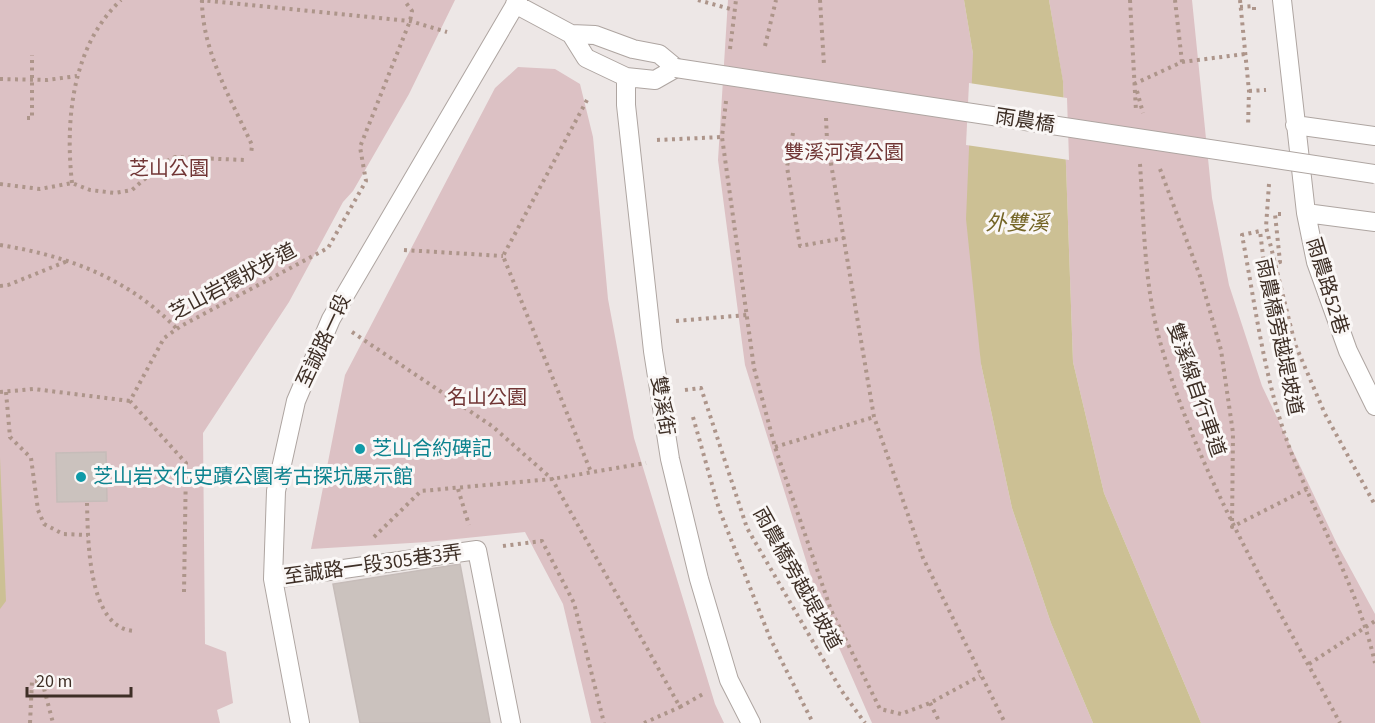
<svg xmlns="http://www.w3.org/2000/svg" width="1375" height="723" font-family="'Source Sans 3','Noto Sans TC',sans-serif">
<rect width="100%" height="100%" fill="#ede7e6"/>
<path fill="#dcc1c4" d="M0,0H455L409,94L353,191L343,202L289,302L203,433L205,644L226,652L233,703L217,710L220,723H0Z
M728,0H964L973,54L981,364L1012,508L1051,623L1093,723H872L819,602L745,365L718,160Z
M1049,0H1192L1212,198L1229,285L1262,386L1337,544L1375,614V723H1201L1104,493L1073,362L1063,82Z
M518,67L555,69L580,84L593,137L608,299L634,438L715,704L724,723H591L563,604L525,532L427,542L311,549L345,375L495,88Z"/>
<path fill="#ccc094" d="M964,0H1049L1063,81L1073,362L1104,493L1201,723H1093L1051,623L1012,508L981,364L966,219L973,54Z
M0,457L6,601L0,609Z"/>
<path fill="#ede7e6" d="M969,83L1067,98L1069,160L966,145Z"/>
<path fill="#cbc2be" stroke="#c6bcb9" stroke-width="1.5" d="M106,452L107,501L57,502L56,453Z
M460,564L490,723H360L333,584Z"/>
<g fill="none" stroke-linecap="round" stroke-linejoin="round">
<defs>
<path id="minor" d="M1282,0L1306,213L1316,262L1348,351L1375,406
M515,4L571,34L586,58L626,77L655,80L676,68L659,54L633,49L595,35L571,34
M626,77V105L653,351L670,459L699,579L729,680L751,723
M1295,125L1375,136
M1306,213L1375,222
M273,579L477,550L511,723
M300,723L273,579L276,491L296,401L331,319L518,0"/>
</defs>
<use href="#minor" stroke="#aea5a1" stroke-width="20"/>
<path stroke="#ad958a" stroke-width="4" stroke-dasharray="3 4.5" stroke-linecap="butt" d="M200,0L410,21L447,32
M202,0C202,51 231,99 252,145L251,155
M698,0L734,10
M820,0L824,65
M1130,0L1136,111
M1240,0L1249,91L1248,127
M1240,7L1254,6V10
M765,46L776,0
M730,49L736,0
M1182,62L1245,54
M0,79L47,80L77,76
M1134,84L1182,62L1175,0
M1137,91L1143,113
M1249,91L1266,90
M587,100L503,256L591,472
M726,101L722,137L754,368L775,447L831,610L880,709L901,714L930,703L980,676
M27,118H32V55
M826,118L827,140L874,417L923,558L1005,723
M793,133L787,167L800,246L844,238
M657,140L722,137
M1140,164C1144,223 1144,287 1161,345C1200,480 1274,600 1340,723
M1160,169L1200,276L1221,350L1233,433L1232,527L1307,489
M72,183C65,120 72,46 121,0
M0,184L40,189L72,183L90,190L115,193L132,190L163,163L175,157L244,160
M1269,184L1266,227L1295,344L1325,414L1375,505
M1281,214H1275L1280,262L1264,264L1260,231L1242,235C1256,309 1265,386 1293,457C1320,526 1359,591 1375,663
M0,245C68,256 128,278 177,329
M404,250L503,256
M0,286L8,285L70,260
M676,321L747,315
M352,332L492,426L552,479L680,707L705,693
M685,390L701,388L747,528L841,690L865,723
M0,392L34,389L130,401
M6,392L10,437L31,458L38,510L44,524L63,534L88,535
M693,417L719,509L770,638L813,723
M775,447L874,417
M458,489L469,525
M87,503C88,537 87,631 136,631
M374,537L421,491L552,479L646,463
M503,546L542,541L574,603L604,723
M184,592L186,463L130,401L164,338L181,326L328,248L366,181L360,147L410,21L412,11L404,0
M1309,664L1375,621
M930,703L940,723
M30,723L32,681H42L53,723
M644,723L680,707"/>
<use href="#minor" stroke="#fff" stroke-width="18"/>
<defs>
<path id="minor-bridge" d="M676,68L1375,174"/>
</defs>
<use href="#minor-bridge" stroke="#aea5a1" stroke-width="20" stroke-linecap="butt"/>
<use href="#minor-bridge" stroke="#fff" stroke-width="18"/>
</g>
<g fill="#0f9aa8" stroke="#faf7f6" stroke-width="2">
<circle cx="360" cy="449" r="6"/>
<circle cx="81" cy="477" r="6"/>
</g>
<g text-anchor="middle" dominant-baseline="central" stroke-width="6" stroke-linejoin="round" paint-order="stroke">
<g font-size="20" fill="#3e2f26" stroke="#faf7f6">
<text transform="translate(1025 121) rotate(9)">雨農橋</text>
<text transform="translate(233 282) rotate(-28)">芝山岩環狀步道</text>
<text transform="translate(1327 286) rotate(73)">雨農路52巷</text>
<text transform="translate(1279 337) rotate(78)">雨農橋旁越堤坡道</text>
<text transform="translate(324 341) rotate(-65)">至誠路一段</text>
<text transform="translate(1196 390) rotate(71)">雙溪線自行車道</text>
<text transform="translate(662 406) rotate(81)">雙溪街</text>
<text transform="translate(373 565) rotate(-8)">至誠路一段305巷3弄</text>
<text transform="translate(797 579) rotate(61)">雨農橋旁越堤坡道</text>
</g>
<g font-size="20" fill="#713635" stroke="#faf7f6">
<text x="844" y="153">雙溪河濱公園</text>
<text x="169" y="169">芝山公園</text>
<text x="487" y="398">名山公園</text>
</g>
<g font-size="20" fill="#0d838f" stroke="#faf7f6" text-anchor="start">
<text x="372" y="449">芝山合約碑記</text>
<text x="93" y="477">芝山岩文化史蹟公園考古探坑展示館</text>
</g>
<g font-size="21" font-style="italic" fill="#746526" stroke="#faf7f6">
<text x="1017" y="223">外雙溪</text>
</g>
</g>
<path d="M27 687v9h104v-9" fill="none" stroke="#3e2f26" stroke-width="3"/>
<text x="36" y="687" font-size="18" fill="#3e2f26" stroke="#faf7f6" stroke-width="4.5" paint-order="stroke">20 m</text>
</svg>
